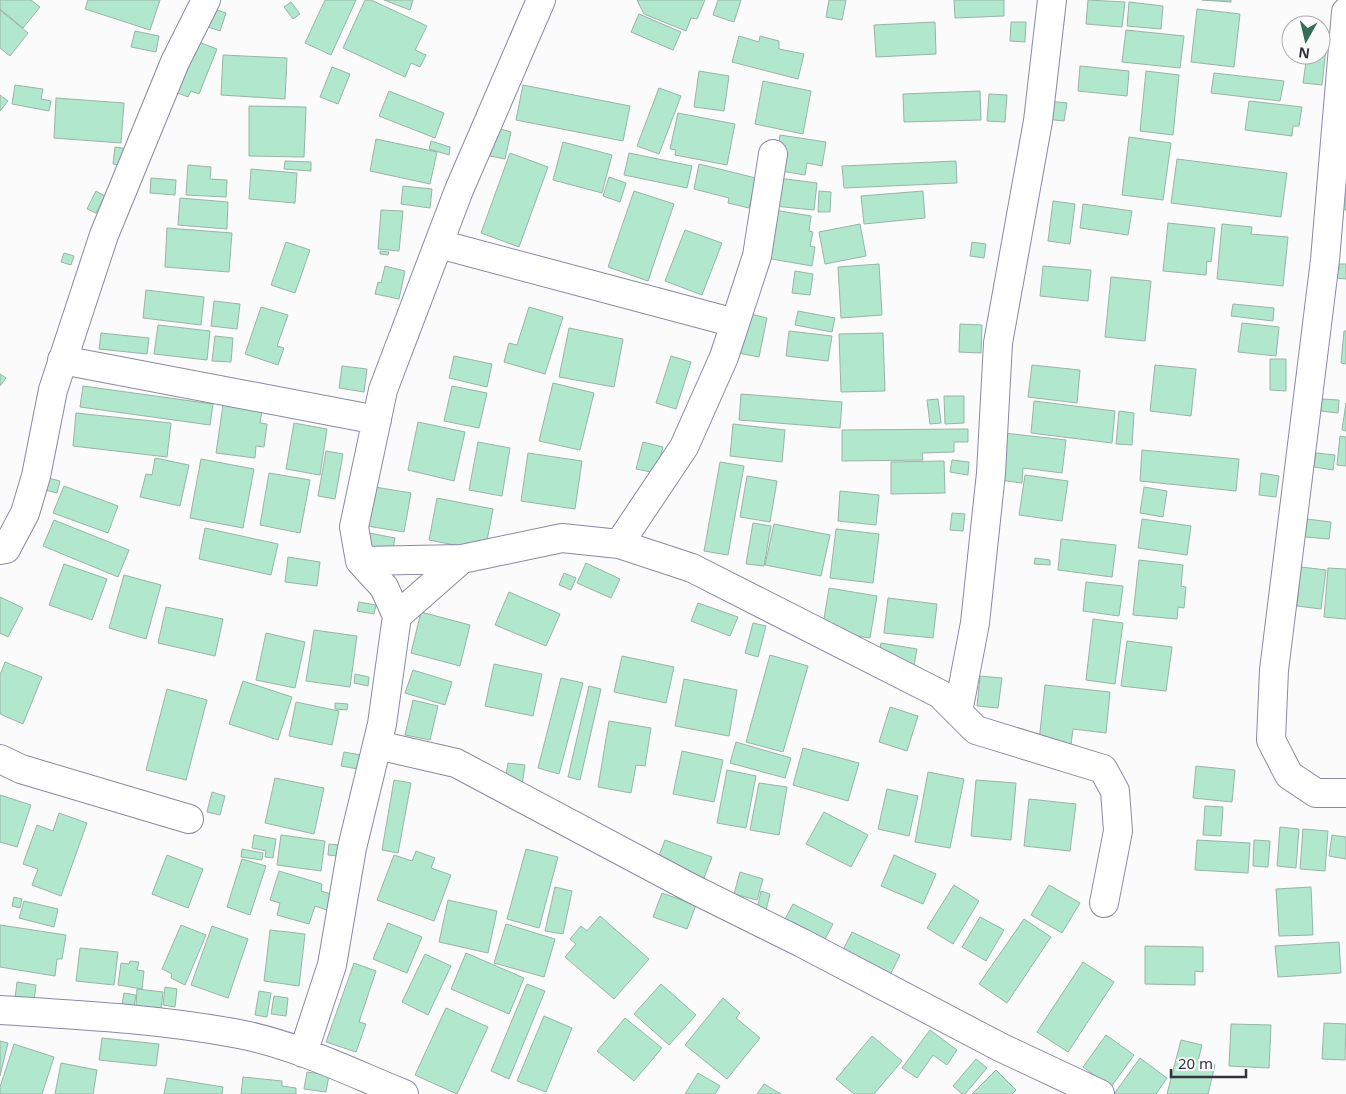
<svg xmlns="http://www.w3.org/2000/svg" width="1346" height="1094" font-family="'Noto Sans',sans-serif">
<rect width="100%" height="100%" fill="#fbfbfb"/>
<path fill="#b0e7cd" stroke="#98b5a7" d="M0,0H31L40,7L23,28L0,9Z
M88,0H160L150,30L85,9Z
M325,0H356L331,55L305,43Z
M365,0H371L427,26L415,50L426,55L420,67L411,63L405,77L343,48Z
M384,0H413L410,10Z
M637,0H705L697,19L691,18L686,31L644,14Z
M718,0H741L734,22L713,15Z
M829,0H846L842,20L826,17Z
M954,0H1004V16L955,18Z
M1088,0L1125,2L1122,27L1086,24Z
M1202,0H1231V2Z
M291,2L300,14L293,19L284,7Z
M1129,2L1163,6L1161,29L1127,26Z
M211,8L226,13L220,31L205,26Z
M1197,9L1240,14L1234,67L1191,62Z
M0,10L28,33L10,56L0,48Z
M639,14L681,32L673,50L631,32Z
M935,22L936,54L876,57L874,25Z
M1011,22H1026L1025,42L1010,41Z
M1126,30L1184,36L1180,68L1122,62Z
M1321,30H1328L1322,85L1303,83L1307,55H1321Z
M135,31L159,36L156,52L131,47Z
M739,36L759,42L760,36L779,41V49L804,54L798,79L732,62Z
M196,41L217,49L199,94L191,91L188,97L175,92Z
M223,55L287,58L285,99L221,95Z
M1080,66L1129,71L1127,96L1078,91Z
M332,67L350,74L338,104L320,97Z
M699,71L729,76L724,111L694,107Z
M1146,71L1179,75L1173,135L1140,131Z
M1214,73L1284,81L1280,101L1211,93Z
M763,81L811,91L803,134L755,124Z
M15,85L43,89L41,99L51,101L49,111L12,104Z
M523,85L630,106L623,141L516,120Z
M659,88L681,96L659,154L637,146Z
M389,91L444,113L435,138L379,116Z
M980,91L981,120L904,122L903,94Z
M989,94L1007,95L1005,122L987,121Z
M0,95L8,101L0,111Z
M56,98L124,103L121,143L54,138Z
M1047,101L1067,103L1064,121L1045,119Z
M1249,101L1302,107L1299,126H1293L1292,136L1245,130Z
M249,106L306,107L304,157L249,156Z
M678,113L735,124L727,165L675,155L676,150L670,149Z
M497,128L511,132L505,159L490,156Z
M780,135L826,142L822,166L807,163L805,175L775,170Z
M1129,137L1171,143L1163,200L1122,195Z
M376,139L437,152L430,184L370,171Z
M431,141L450,147L449,155L429,149Z
M563,142L612,155L602,193L553,180Z
M115,147L128,149L127,166L113,164Z
M510,153L548,167L519,247L481,233Z
M629,153L692,166L687,188L624,175Z
M1177,159L1287,173L1281,217L1171,203Z
M285,161L311,162V171L284,169Z
M956,161L957,183L844,188L842,166Z
M699,164L756,178L749,208L728,203L729,198L694,189Z
M188,165L211,167L210,179L227,180L226,197L186,195Z
M251,169L297,173L295,203L249,199Z
M609,177L626,183L620,202L603,196Z
M151,178L176,180L175,195L150,193Z
M778,178L817,183L814,210L774,206Z
M403,186L432,189L430,208L401,204Z
M96,191L105,196L96,213L87,209Z
M634,191L674,204L648,281L608,267Z
M819,191L831,192L830,212H818Z
M923,191L925,218L864,224L861,196Z
M1342,192L1346,193V210L1341,209Z
M180,198L228,202L227,229L178,225Z
M1053,201L1075,204L1070,244L1048,241Z
M1083,204L1132,211L1128,235L1080,228Z
M381,210L403,211L399,251L378,249Z
M774,210L811,216L809,231L813,232L810,246L815,247L812,266L766,258Z
M1168,223L1215,228L1211,262L1207,261L1206,275L1163,271Z
M860,224L866,256L825,264L819,232Z
M1222,224L1252,227L1251,234L1288,237L1283,286L1217,279Z
M167,228L232,233L229,272L165,267Z
M685,230L722,243L702,295L665,281Z
M286,242L310,250L295,293L271,285Z
M972,242L986,244L984,258L970,256Z
M380,251L389,252L388,255L380,254Z
M64,253L74,256L71,265L61,262Z
M879,264L882,315L841,318L838,267Z
M1339,264H1346V279L1335,278V270H1339Z
M385,266L405,271L399,299L375,294L378,282L381,283Z
M1043,266L1091,270L1088,301L1040,296Z
M795,271L813,274L810,295L792,293Z
M1111,277L1151,281L1145,341L1105,337Z
M146,290L204,297L201,325L143,318Z
M214,301L240,304L237,329L211,326Z
M1233,304L1274,308L1273,321L1231,316Z
M261,307L288,315L277,346L284,348L278,365L245,354Z
M529,307L563,317L545,374L504,362L509,343L517,345Z
M798,311L835,318L832,332L795,325Z
M747,313L767,318L759,357L738,353Z
M1242,323L1279,327L1276,356L1238,352Z
M960,324L982,325L981,353L959,352Z
M158,325L210,331L207,360L154,354Z
M569,328L623,339L614,387L559,377Z
M789,331L832,336L828,361L786,356Z
M1344,331H1346V364L1341,363Z
M101,333L149,338L147,354L99,349Z
M883,333L885,391L841,392L839,334Z
M215,336L233,338L231,362L212,361Z
M454,356L492,364L487,387L449,378Z
M671,356L691,362L676,409L656,403Z
M1270,359H1286V391L1270,390Z
M1032,365L1080,370L1077,403L1028,397Z
M1155,365L1196,369L1191,416L1150,411Z
M342,366L367,369L364,392L339,388Z
M0,374L6,378L0,386Z
M553,383L594,393L580,450L539,441Z
M83,386L213,404L210,425L80,407Z
M452,386L487,393L479,428L444,421Z
M741,394L842,402L840,428L739,420Z
M944,396H964V423L945,424Z
M938,399L941,423L930,424L927,400Z
M1322,399L1339,400L1338,413L1321,411Z
M1034,401L1115,411L1112,443L1031,433Z
M1346,403V431L1342,430Z
M223,405L262,410L260,423L267,424L264,447L256,446L255,458L216,453Z
M1119,411L1134,413L1132,445L1116,444Z
M76,413L171,423L167,457L73,446Z
M418,422L465,432L454,481L408,470Z
M294,423L327,429L320,475L286,469Z
M733,424L785,430L782,462L730,456Z
M968,429V442H954V452L922,453L923,460L842,461V430Z
M1004,433L1066,440L1062,473L1023,468L1022,483L999,480Z
M1340,436L1346,437V466L1337,465Z
M478,442L510,448L502,496L469,490Z
M643,442L663,447L656,473L636,469Z
M1142,450L1239,459L1236,491L1140,481Z
M326,451L343,454L335,499L318,496Z
M528,453L582,461L575,509L521,501Z
M1316,453L1335,455L1333,470L1314,467Z
M155,458L189,465L180,506L140,497L146,474L152,475Z
M201,459L254,469L243,528L190,518Z
M952,460L969,462L968,475L950,472Z
M944,461L945,493L891,494V462Z
M720,462L744,466L728,555L704,551Z
M269,473L310,480L300,533L260,525Z
M1261,473L1279,476L1276,497L1259,495Z
M1025,475L1068,481L1062,521L1019,515Z
M747,476L777,481L770,522L740,517Z
M48,478L60,481L57,493L45,490Z
M64,486L118,506L108,533L53,513Z
M375,487L411,493L404,532L367,526Z
M1144,487L1167,491L1163,517L1140,513Z
M840,491L879,495L876,525L838,521Z
M437,498L493,509L485,551L429,540Z
M952,513L965,514L963,531L950,530Z
M1142,519L1191,526L1187,555L1138,548Z
M1307,519L1331,522L1329,539L1305,537Z
M54,520L129,550L118,577L43,546Z
M753,523L771,526L764,566L746,564Z
M774,524L830,535L821,576L765,565Z
M205,528L278,544L271,575L199,559Z
M836,529L879,534L873,583L830,578Z
M364,532L395,538L392,555L360,549Z
M1061,539L1116,545L1112,577L1058,570Z
M288,557L320,562L317,586L285,582Z
M1035,558L1050,560V565L1034,564Z
M1139,560L1183,565L1181,586L1186,587L1184,608L1178,607L1177,619L1133,615Z
M586,563L620,579L611,598L577,583Z
M64,564L107,579L92,620L49,605Z
M1301,567L1326,570L1321,609L1297,606Z
M1328,568L1346,569V619L1324,617Z
M564,573L576,578L571,590L559,585Z
M124,575L161,585L146,639L109,628Z
M1086,582L1123,586L1119,616L1083,611Z
M829,588L877,596L870,638L822,631Z
M509,592L560,614L546,646L495,625Z
M0,597L23,608L8,637L0,633Z
M888,598L937,604L933,638L884,633Z
M359,602L376,605L374,614L357,611Z
M698,603L738,617L730,636L691,621Z
M166,607L223,619L215,656L158,643Z
M421,612L470,625L460,666L411,653Z
M1093,619L1123,623L1115,684L1086,680Z
M753,623L766,626L758,657L745,653Z
M314,630L357,636L350,687L306,681Z
M266,633L305,642L295,688L256,680Z
M1127,641L1172,647L1166,691L1121,686Z
M881,643L917,649L914,666L878,659Z
M770,655L808,666L783,752L746,742Z
M622,656L674,667L666,703L614,692Z
M5,662L42,677L23,724L0,714V675Z
M494,664L542,674L533,716L485,706Z
M413,670L452,682L445,705L405,693Z
M355,674L369,677L368,686L354,683Z
M980,676L1002,678L998,708L977,706Z
M561,678L583,683L559,774L538,768Z
M684,679L737,690L729,736L675,726Z
M243,681L292,697L278,740L229,724Z
M1045,685L1110,692L1106,733L1073,729L1071,745L1039,741Z
M589,686L601,689L580,780L568,777Z
M167,689L207,700L186,780L146,770Z
M413,700L438,706L430,740L405,735Z
M296,702L339,711L332,745L289,736Z
M335,703L348,704L347,710L335,709Z
M890,707L918,716L907,751L879,742Z
M609,721L651,728L645,766L636,765L631,793L598,787Z
M736,742L791,758L785,778L730,763Z
M803,748L859,763L848,801L793,785Z
M682,751L723,760L714,802L673,794Z
M344,752L361,755L358,769L341,766Z
M508,763L525,765L522,785L505,782Z
M1196,766L1235,770L1232,802L1193,798Z
M727,770L756,776L746,828L717,823Z
M928,772L964,779L950,848L915,842Z
M275,778L324,788L314,834L265,823Z
M394,780L411,783L398,853L382,850Z
M976,780L1016,783L1011,840L971,836Z
M759,783L787,787L779,835L750,830Z
M887,789L918,796L909,836L878,829Z
M212,792L225,796L220,815L207,812Z
M0,795L31,805L17,847L0,842Z
M1029,799L1076,804L1070,851L1024,846Z
M1205,806L1223,807L1221,836L1203,835Z
M824,812L868,835L851,867L806,844Z
M59,813L87,823L61,896L32,885L38,869L23,864L37,825L53,831Z
M1280,827L1299,829L1296,868L1277,866Z
M1303,829L1328,831L1325,871L1300,869Z
M254,835L276,839L273,858L265,857L266,851L252,848Z
M281,835L325,841L321,871L277,865Z
M1332,835L1346,837V859L1329,856Z
M665,840L712,857L704,878L657,861Z
M1197,840L1250,843L1248,873L1195,870Z
M1254,840L1270,841L1268,867L1253,866Z
M329,844L339,845L338,856L328,855Z
M242,849L263,853L262,860L241,857Z
M526,849L558,857L539,928L507,919Z
M416,851L435,858L431,868L451,875L434,921L377,900L394,855L412,861Z
M167,855L203,869L188,908L152,894Z
M894,855L936,874L923,904L881,886Z
M242,859L266,866L250,915L227,907Z
M279,871L322,884L321,891L338,896L333,912L315,906L309,924L277,915L280,903L270,900Z
M740,872L763,879L757,900L734,894Z
M954,885L979,901L953,944L927,928Z
M1049,885L1080,903L1062,933L1031,915Z
M555,887L572,891L563,934L545,931Z
M1311,887L1313,935L1279,936L1276,889Z
M761,891L770,894L766,910L757,909Z
M662,893L696,905L687,929L653,917Z
M14,897L22,899L20,908L12,906Z
M448,900L497,911L488,953L439,942Z
M24,901L58,909L54,927L19,918Z
M793,904L833,924L824,941L784,921Z
M600,916L649,959L614,999L565,957L576,944L570,939L581,926L587,931Z
M980,917L1004,930L986,961L962,947Z
M1024,919L1051,937L1007,1003L979,984Z
M388,923L422,937L407,973L373,959Z
M506,924L555,939L544,977L494,963Z
M0,925L66,935L62,959H57L55,976L0,967Z
M181,925L206,935L185,985L171,978L172,974L162,969Z
M212,926L248,939L228,998L191,985Z
M270,930L305,934L299,986L264,981Z
M852,932L900,955L890,975L842,952Z
M1339,942L1341,973L1278,977L1275,946Z
M1145,946L1203,947V972L1195,971V985L1145,984Z
M80,948L118,952L114,985L76,981Z
M466,953L524,978L509,1014L451,989Z
M425,954L451,966L428,1015L402,1002Z
M130,961L139,962L137,970L144,971L142,989L118,985L121,963L129,964Z
M1083,962L1114,982L1068,1052L1037,1032Z
M354,963L376,971L359,1022L366,1024L356,1052L326,1042Z
M17,982L36,985L34,1001L15,998Z
M527,984L545,991L509,1079L491,1071Z
M661,984L696,1015L669,1045L634,1014Z
M165,987L177,989L175,1007L163,1005Z
M137,989L163,992L161,1009L136,1006Z
M259,991L271,993L267,1017L255,1015Z
M124,993L136,995L134,1007L122,1005Z
M274,996L288,998L286,1016L271,1014Z
M723,998L740,1013L736,1018L760,1038L727,1079L685,1045Z
M446,1008L488,1027L457,1094L415,1075Z
M544,1016L572,1028L546,1092L517,1081Z
M625,1018L662,1048L634,1081L597,1051Z
M1324,1023L1346,1024L1345,1060L1322,1059Z
M1231,1024L1271,1025L1269,1068L1229,1066Z
M930,1030L957,1050L947,1065L933,1055L917,1078L902,1068Z
M1106,1035L1134,1055L1111,1087L1083,1067Z
M872,1036L902,1061L874,1094H854L836,1079Z
M102,1038L159,1044L156,1066L99,1060Z
M1181,1040L1202,1045L1198,1061L1215,1065L1208,1094H1167Z
M0,1041L8,1043L0,1076Z
M14,1044L54,1057L42,1094H0V1087Z
M1140,1058L1167,1078L1156,1094H1114Z
M976,1059L987,1068L965,1094H962L953,1086Z
M61,1063L97,1070L93,1094H55Z
M996,1070L1016,1090L1012,1094H972Z
M307,1072L329,1075L326,1092L304,1089Z
M698,1073L720,1086L715,1094H685Z
M243,1077L282,1081V1086L296,1088V1094H241Z
M167,1078L223,1087L222,1094H164Z
M764,1084L781,1094H757Z"/>
<g fill="none" stroke-linecap="round" stroke-linejoin="round">
<defs>
<path id="minor" d="M1346,12L1325,260L1274,670L1271,740L1289,775L1316,793H1346
M439,244L735,323
M62,360L377,420
M619,544L684,447L724,357L757,256L773,154
M0,550L6,549L25,513L36,476L53,390L104,235L175,62L206,0
M360,561L462,559L562,538L619,544L692,568L940,694L976,730L1103,769L1115,791L1118,831L1104,903
M397,616L462,559
M958,712L975,623L991,473L998,343L1038,121L1052,0
M377,745L456,763L691,888L802,943L1000,1047L1100,1094
M0,759L21,769L189,819
M0,1010C80,1015 160,1019 239,1034C296,1045 350,1072 404,1094
M303,1053L332,965L352,848L382,724L397,616L384,587L360,561L354,527L383,390L459,190L541,0"/>
</defs>
<use href="#minor" stroke="#8a89a3" stroke-width="30"/>
<use href="#minor" stroke="#fff" stroke-width="28"/>
</g>
<g transform="translate(1306 40) rotate(188)"><circle r="24" fill="#fbfbfb" stroke="#ababaf"/>
<path d="M0-4L9 19L0 12L-9 19Z" fill="#356e56"/>
<text y="-8" font-size="14" font-weight="bold" text-anchor="middle" fill="#33333e">N</text>
</g>
<path d="M1171 1069v8h75v-8" fill="none" stroke="#33333e" stroke-width="2.5"/>
<text x="1178" y="1069" font-size="15" fill="#33333e" stroke="#fbfbfb" stroke-width="4" paint-order="stroke">20 m</text>
</svg>
